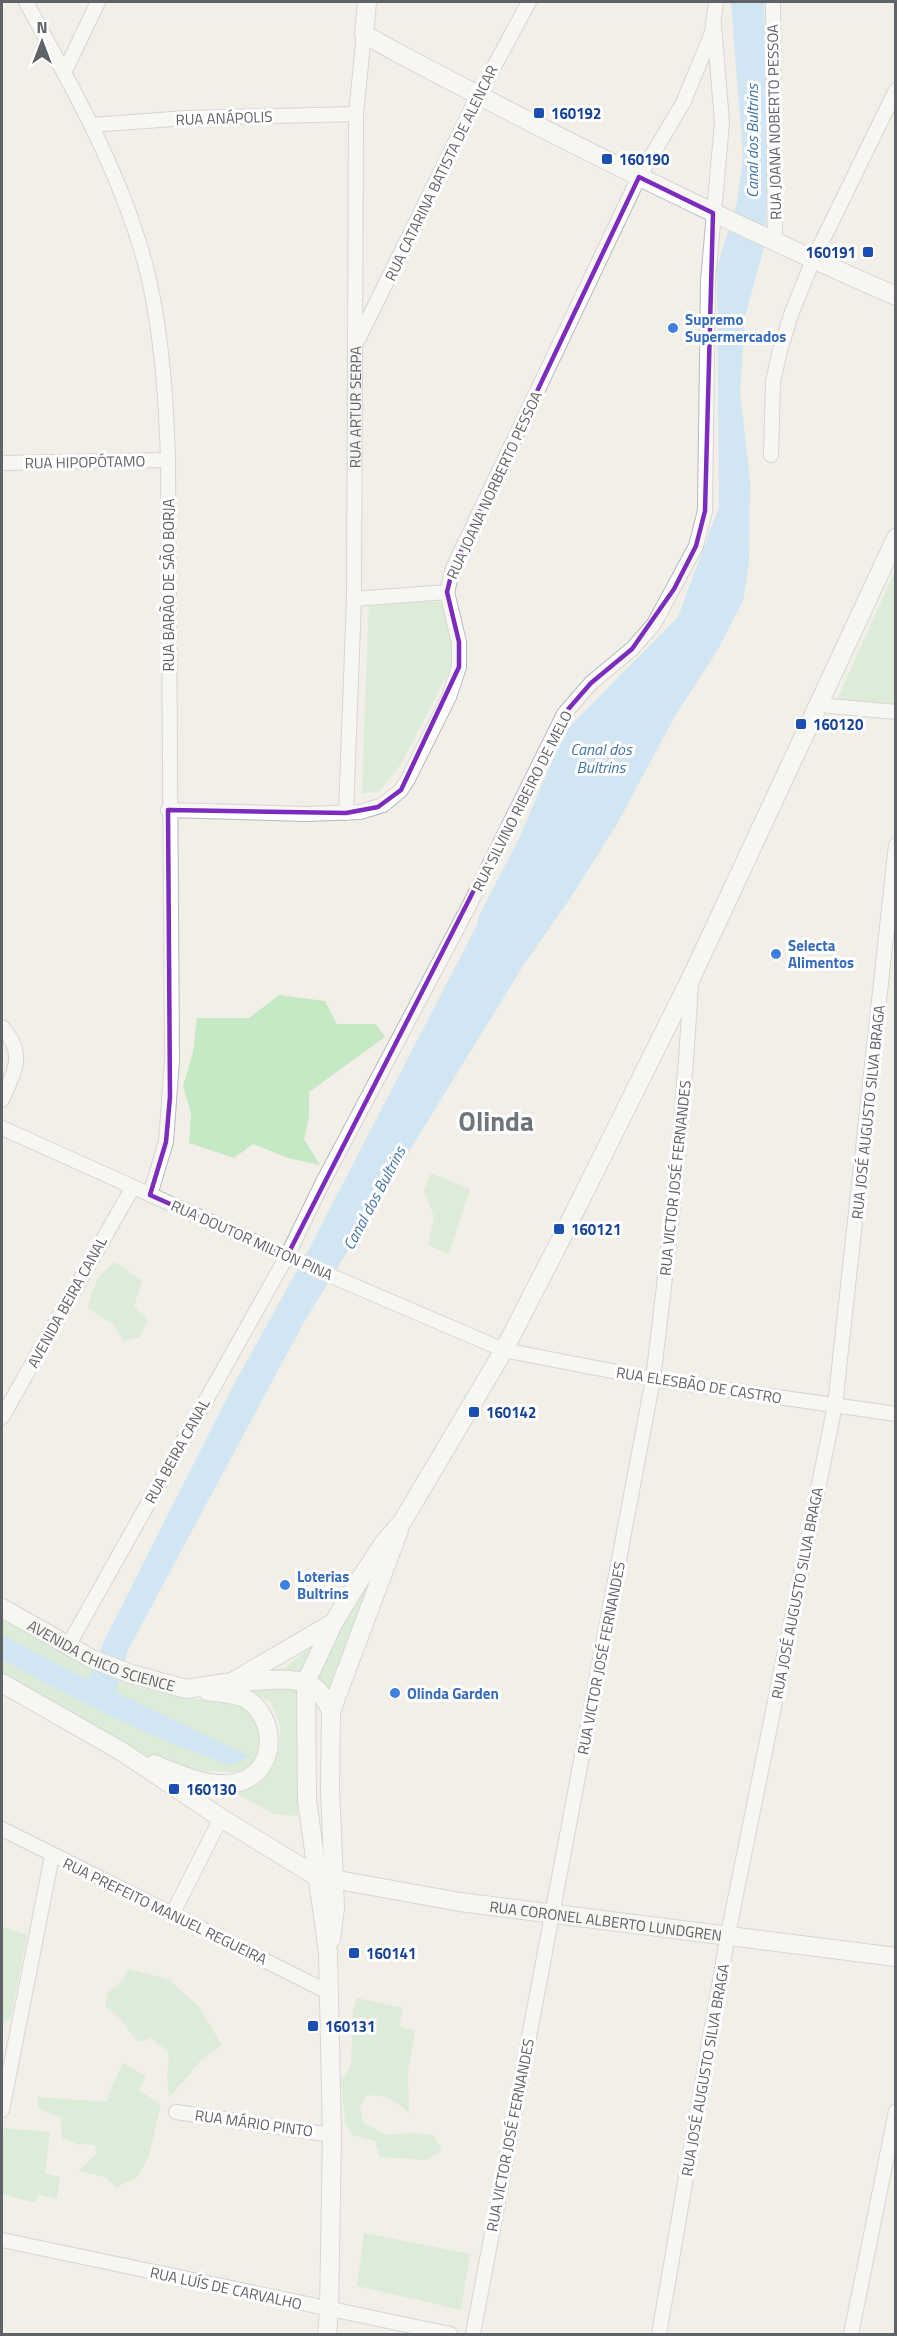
<svg xmlns="http://www.w3.org/2000/svg" width="897" height="2336" font-family="'Titillium Web',sans-serif">
<rect width="100%" height="100%" fill="#f1efe8"/>
<path fill="#c5e8c5" d="M895,571V707L836,702Z
M369,598L446,602L455,660L401,764L380,791L362,794Z
M279,995L325,1001L337,1024H376L385,1037L309,1092V1117L304,1139L320,1165L288,1158L253,1144L234,1158L189,1143L191,1113L183,1086L193,1052L197,1018H249Z
M430,1173L470,1189L449,1254L428,1245L434,1217L424,1191Z
M114,1262L142,1280L134,1307L148,1319L140,1337L124,1341L114,1325L88,1308C93,1285 97,1277 114,1262Z
M388,1550L330,1698L314,1679L330,1640Z
M2,1617L101,1671L140,1688L184,1698L238,1702L253,1714L265,1735L257,1764L241,1773L194,1770L164,1761L119,1745L2,1676Z
M319,1640L303,1677L258,1674L286,1667Z
M297,1685L298,1816L274,1814L233,1792L279,1750L280,1725L270,1701L238,1688Z
M2,1927L27,1935L11,2018L2,2025Z
M128,1969L168,1979L198,2006L222,2045L202,2059L169,2098L167,2077L169,2053L152,2038L138,2042L119,2018L105,2006L108,1992L123,1980Z
M357,1998L403,2008L399,2026L415,2031L408,2072L409,2113C393,2100 387,2093 366,2096L360,2107L363,2122L386,2135L410,2133L433,2135L442,2150L427,2160L380,2157L375,2141L352,2135L345,2121L341,2081L351,2065L353,2012Z
M123,2063L146,2076L139,2090L161,2105L148,2158L137,2177L117,2187L104,2177L79,2171L96,2154L95,2145L77,2144L62,2138L61,2118L38,2108V2097L107,2102L110,2091Z
M4,2128L50,2132L45,2173L60,2177L57,2199L38,2194L36,2203L2,2194V2139Z
M364,2233L470,2254L461,2310L357,2286Z"/>
<path fill="#aadaff" d="M731,2H764L769,180L764,247L745,317L740,392L750,479L749,563L743,601L717,651L675,716L617,824L573,894L523,966L304,1322L128,1650L116,1692L251,1757L229,1765C149,1737 75,1700 2,1659V1635L88,1680L105,1639L232,1388L309,1249L477,925L479,916L520,836L565,731L678,617L719,507L717,267L738,198L743,156Z"/>
<g fill="none" stroke-linecap="round" stroke-linejoin="round">
<defs>
<g id="street">
<path d="M26,2C73,89 124,177 148,275C162,336 166,398 168,460L172,1060L166,1142L150,1195"/>
<path d="M773,2L775,242"/>
<path d="M64,73L98,2"/>
<path d="M92,125L186,118L356,114"/>
<path d="M357,342L478,96L529,2"/>
<path d="M771,455L773,382L780,350L792,312L813,260L896,90"/>
<path d="M2,463L168,460"/>
<path d="M354,599L447,592"/>
<path d="M818,705L896,712"/>
<path d="M168,810L306,814L360,812L383,805L401,790L408,779L449,697L459,667V642L447,592L453,568L639,177L683,103L712,33L716,2"/>
<path id="s1" d="M346,813L354,599L356,114L364,34"/>
<path d="M2,1027C26,1054 15,1070 2,1100"/>
<path d="M2,1128L329,1275L504,1350L653,1379L896,1414"/>
<path d="M2,1417L133,1187"/>
<path d="M68,1646L287,1256L324,1180L469,906L564,714L591,683L632,649L654,624L696,546L705,511L708,281L722,122L714,25"/>
<path d="M2,1829L328,1992"/>
<path d="M173,1913L221,1818"/>
<path d="M2,2110L52,1856"/>
<path d="M176,2112L332,2135"/>
<path d="M2,2240L450,2334"/>
<path d="M473,2334L653,1379C669,1247 684,1115 691,981"/>
<path d="M659,2334L728,1934L835,1405L896,845"/>
<path d="M851,2334L896,2111"/>
</g>
<g id="secondary">
<path d="M367,2L364,34L396,52C560,139 726,222 896,296"/>
<path id="s2" d="M2,1608L92,1659L131,1674L186,1689L232,1682L333,1623"/>
<path d="M237,1682C257,1681 298,1675 314,1687C322,1693 327,1702 331,1711"/>
<path id="s3" d="M2,1683L121,1751L221,1818L316,1876L460,1902L896,1957"/>
<path d="M154,1764C178,1774 212,1790 239,1782C277,1771 277,1720 248,1700C237,1693 220,1693 207,1691"/>
<path d="M331,1939L335,1908L330,1789L331,1711L399,1530"/>
<path d="M327,2334L329,2310L332,2135L328,1952L307,1800L306,1682L334,1622L357,1584L383,1544L402,1522L504,1350L565,1231L692,976L896,538"/>
</g>
</defs>
<use href="#street" stroke="#b5b8bc" stroke-width="16"/>
<use href="#secondary" stroke="#b6babf" stroke-width="20"/>
<use href="#street" stroke="#fff" stroke-width="14"/>
<use href="#secondary" stroke="#fff" stroke-width="18"/>
</g>
<path d="M0 0H897V2336H0ZM639,177L713,213L705,511L696,546L674,589L632,649L591,683L564,714L287,1256L150,1195L166,1142L170,1097L168,810L346,813L378,807L401,790L459,667V642L447,592L453,568Z" fill="#f1efe8" fill-opacity=".55" fill-rule="evenodd"/>
<path fill="none" stroke="#7b2cbf" stroke-width="4.5" stroke-linejoin="round" d="M639,177L713,213L705,511L696,546L674,589L632,649L591,683L564,714L287,1256L150,1195L166,1142L170,1097L168,810L346,813L378,807L401,790L459,667V642L447,592L453,568Z"/>
<g fill="#1a4fb4" stroke="#fff" stroke-width="2">
<rect x="533" y="107" width="12" height="12" rx="3"/>
<rect x="601" y="153" width="12" height="12" rx="3"/>
<rect x="862" y="246" width="12" height="12" rx="3"/>
<rect x="795" y="718" width="12" height="12" rx="3"/>
<rect x="553" y="1223" width="12" height="12" rx="3"/>
<rect x="468" y="1406" width="12" height="12" rx="3"/>
<rect x="168" y="1783" width="12" height="12" rx="3"/>
<rect x="348" y="1947" width="12" height="12" rx="3"/>
<rect x="307" y="2020" width="12" height="12" rx="3"/>
</g>
<g fill="#3f7fe0" stroke="#fff" stroke-width="2">
<circle cx="673" cy="328" r="6"/>
<circle cx="776" cy="954" r="6"/>
<circle cx="285" cy="1585" r="6"/>
<circle cx="395" cy="1693" r="6"/>
</g>
<g text-anchor="middle" dominant-baseline="central" stroke-width="6" stroke-linejoin="round" paint-order="stroke">
<g font-size="15" font-weight="bold" fill="#164399" stroke="#fff" text-anchor="start">
<text x="551" y="113">160192</text>
<text x="619" y="159">160190</text>
<text x="856" y="252" text-anchor="end">160191</text>
<text x="813" y="724">160120</text>
<text x="571" y="1229">160121</text>
<text x="486" y="1412">160142</text>
<text x="186" y="1789">160130</text>
<text x="366" y="1953">160141</text>
<text x="325" y="2026">160131</text>
</g>
<g font-size="15" fill="#5f6368" stroke="#fff">
<text transform="translate(224 118) rotate(-2)">RUA ANÁPOLIS</text>
<text transform="translate(774 122) rotate(-91)">RUA JOANA NOBERTO PESSOA</text>
<text transform="translate(441 173) rotate(-64)">RUA CATARINA BATISTA DE ALENCAR</text>
<text stroke="none"><textPath href="#s1" startOffset="406">RUA ARTUR SERPA</textPath></text>
<text transform="translate(85 462) rotate(-1)">RUA HIPOPÓTAMO</text>
<text transform="translate(494 485) rotate(-65)">RUA JOANA NORBERTO PESSOA</text>
<text transform="translate(168 585) rotate(-90)">RUA BARÃO DE SÃO BORJA</text>
<text transform="translate(522 801) rotate(-63)">RUA SILVINO RIBEIRO DE MELO</text>
<text transform="translate(868 1112) rotate(-84)">RUA JOSÉ AUGUSTO SILVA BRAGA</text>
<text transform="translate(675 1178) rotate(-84)">RUA VICTOR JOSÉ FERNANDES</text>
<text transform="translate(252 1240) rotate(24)">RUA DOUTOR MILTON PINA</text>
<text transform="translate(67 1302) rotate(-61)">AVENIDA BEIRA CANAL</text>
<text transform="translate(699 1385) rotate(9)">RUA ELESBÃO DE CASTRO</text>
<text transform="translate(177 1451) rotate(-61)">RUA BEIRA CANAL</text>
<text transform="translate(797 1593) rotate(-79)">RUA JOSÉ AUGUSTO SILVA BRAGA</text>
<text stroke="none"><textPath href="#s2" startOffset="111">AVENIDA CHICO SCIENCE</textPath></text>
<text transform="translate(601 1658) rotate(-79)">RUA VICTOR JOSÉ FERNANDES</text>
<text transform="translate(165 1911) rotate(26)">RUA PREFEITO MANUEL REGUEIRA</text>
<text stroke="none"><textPath href="#s3" startOffset="662">RUA CORONEL ALBERTO LUNDGREN</textPath></text>
<text transform="translate(705 2070) rotate(-80)">RUA JOSÉ AUGUSTO SILVA BRAGA</text>
<text transform="translate(254 2123) rotate(8)">RUA MÁRIO PINTO</text>
<text transform="translate(510 2135) rotate(-79)">RUA VICTOR JOSÉ FERNANDES</text>
<text transform="translate(226 2288) rotate(12)">RUA LUÍS DE CARVALHO</text>
</g>
<g font-size="15" font-weight="bold" fill="#366cbe" stroke="#fff" text-anchor="start">
<text x="685" y="319">Supremo<tspan x="685" dy="17">Supermercados</tspan></text>
<text x="788" y="945">Selecta<tspan x="788" dy="17">Alimentos</tspan></text>
<text x="297" y="1576">Loterias<tspan x="297" dy="17">Bultrins</tspan></text>
<text x="407" y="1693">Olinda Garden</text>
</g>
<g font-size="16" font-style="italic" fill="#4174aa" stroke="#fff">
<text transform="translate(752 141) rotate(-90)">Canal dos Bultrins</text>
<text x="601" y="749">Canal dos<tspan x="601" dy="18">Bultrins</tspan></text>
<text transform="translate(374 1198) rotate(-62)">Canal dos Bultrins</text>
</g>
<g font-size="27" font-weight="bold" fill="#70757a" stroke="#fff">
<text x="496" y="1120">Olinda</text>
</g>
</g>
<rect width="897" height="2336" fill="none" stroke="#5f6368" stroke-width="6"/>
<g transform="translate(42 42)" stroke="#ffffff" stroke-width="4.5" paint-order="stroke">
<path d="M0-4.5L10 22L0 15L-10 22Z" fill="#5f6368"/>
<text y="-9" font-size="16" font-weight="bold" text-anchor="middle" fill="#5f6368">N</text>
</g>
</svg>
